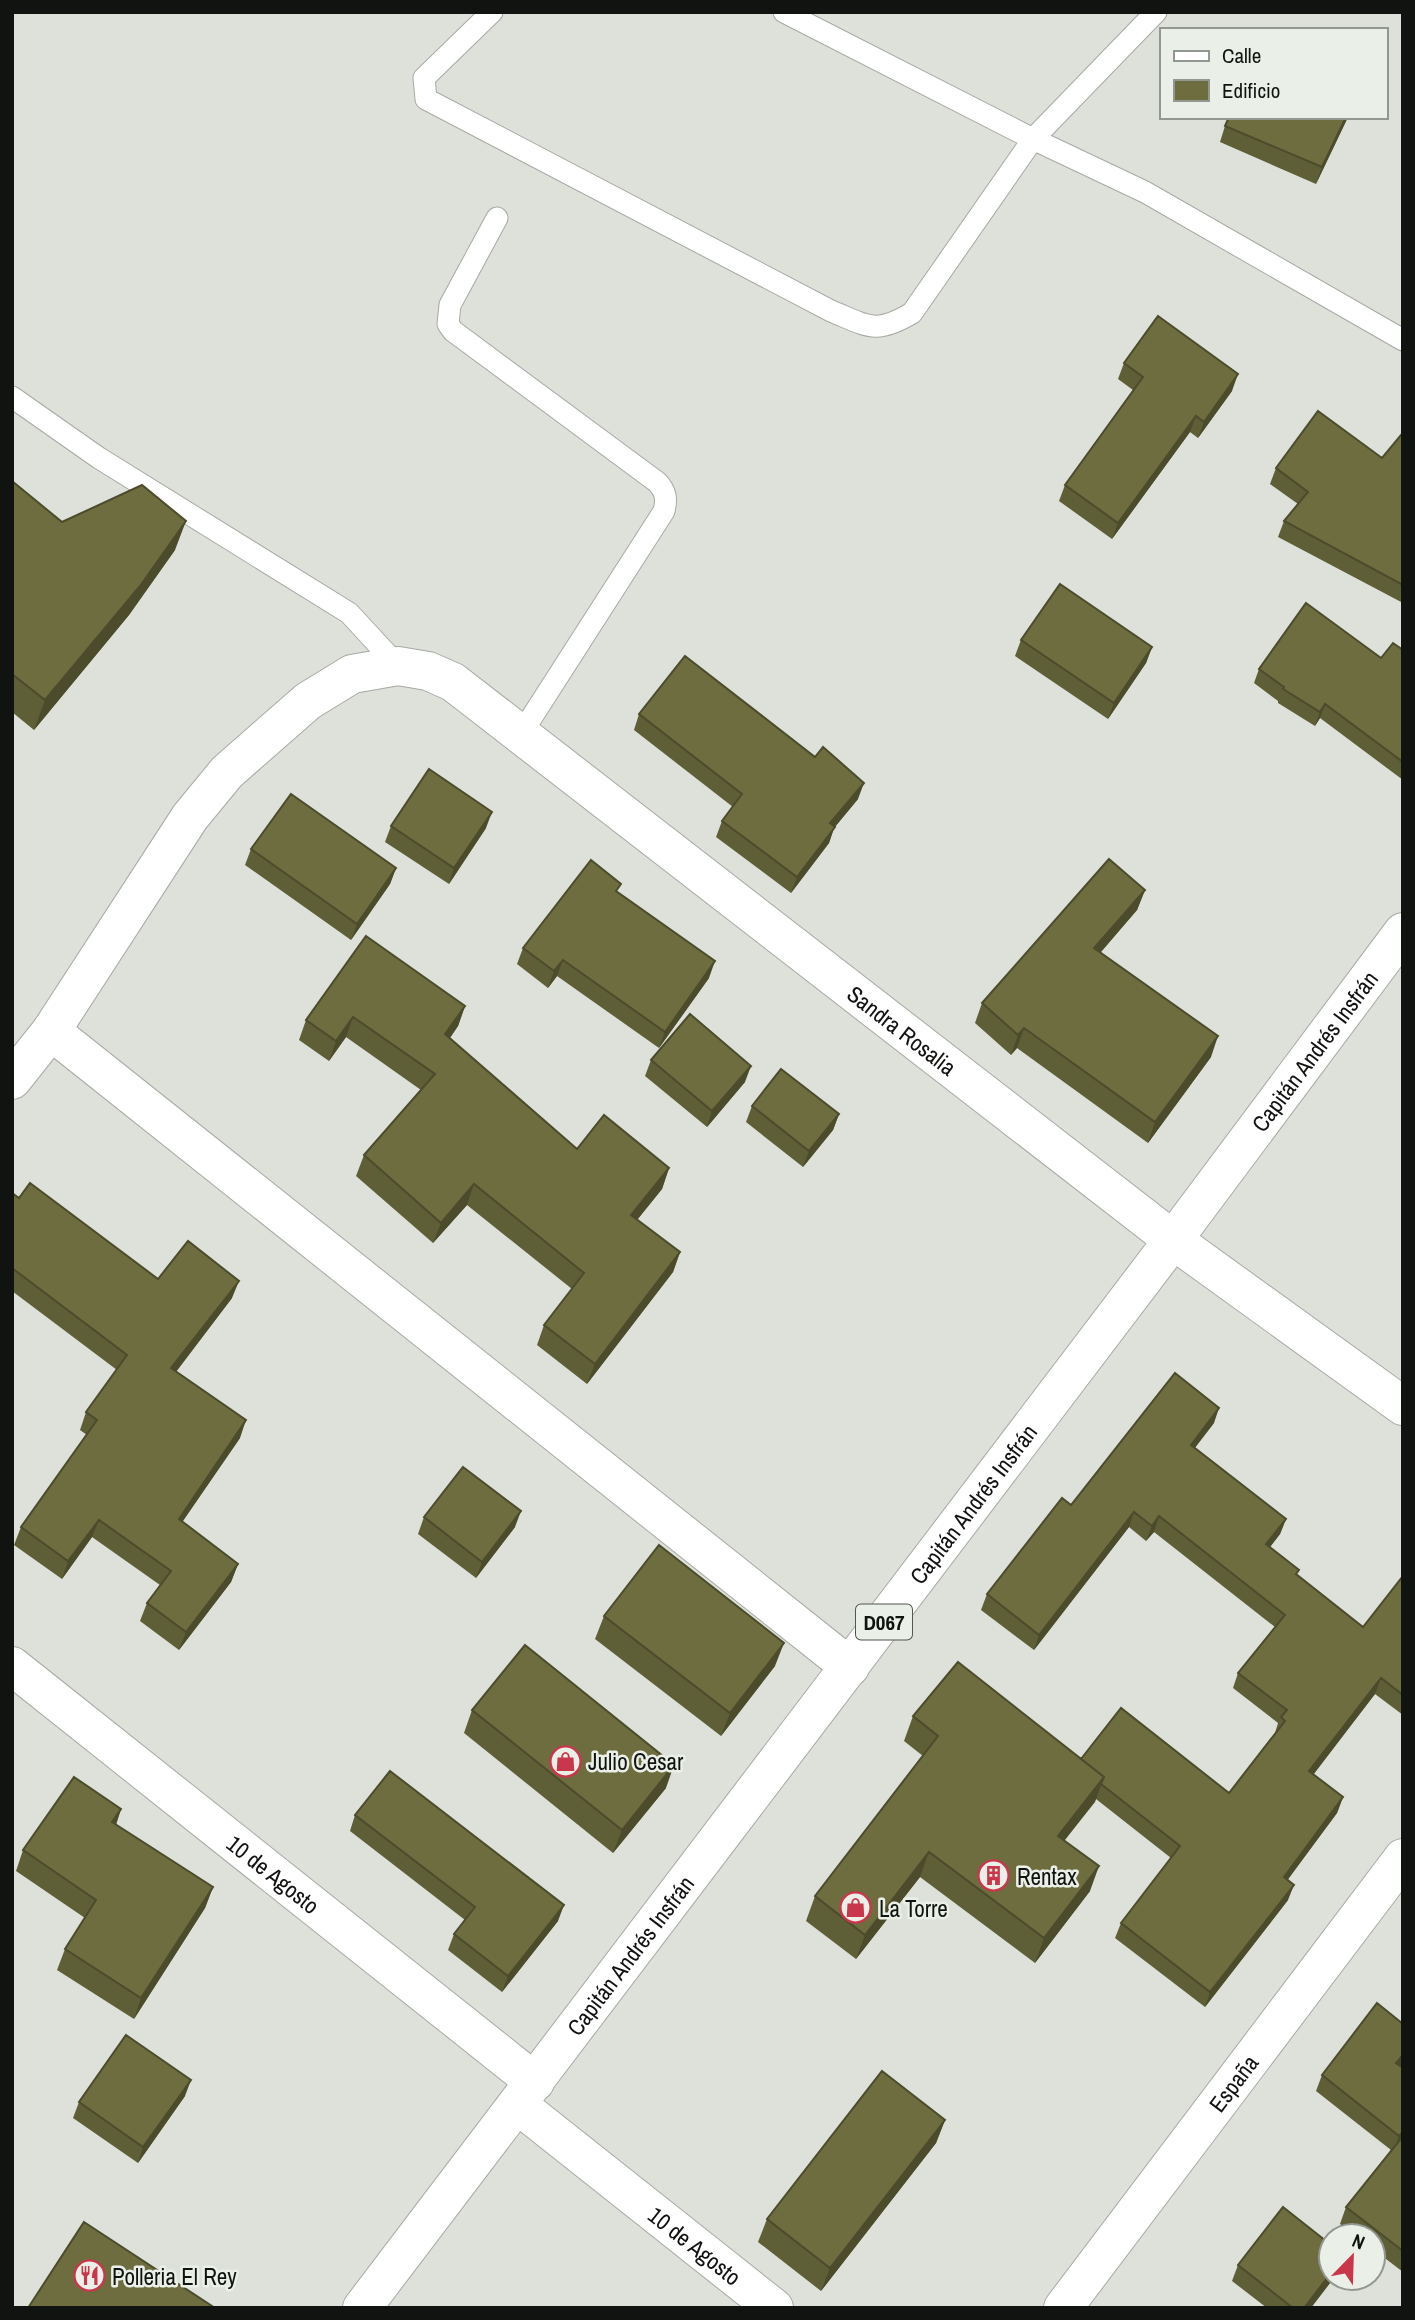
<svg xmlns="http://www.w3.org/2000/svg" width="1415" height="2320" font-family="'Archivo Narrow',sans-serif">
<rect width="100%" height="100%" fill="#dde1da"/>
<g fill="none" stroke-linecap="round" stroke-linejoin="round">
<defs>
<path id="lane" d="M492,12L424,78L426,99L831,311C868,326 875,335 912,313L1033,139L784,12
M1156,12L1033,139L1145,192L1403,340
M497,218L450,305L448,324L453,331L657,482C666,491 667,499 664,511L521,734
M12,397L99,458L349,613L398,666"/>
<g id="street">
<path d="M51,1031L850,1667"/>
<path id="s1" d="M12,1080L51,1031L190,817L227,772L308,701L352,674L398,666L428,671L453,682L1173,1240L1403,1406"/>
<path id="s2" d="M12,1666L535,2082"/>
<path id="s3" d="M518,2105L774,2308"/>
<path id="s4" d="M1063,2308L1403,1858"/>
</g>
<g id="primary">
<path id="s5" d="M362,2308L1173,1240L1403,932"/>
</g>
</defs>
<use href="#lane" stroke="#a6aaa3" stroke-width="23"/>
<use href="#street" stroke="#a6aaa3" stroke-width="40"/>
<use href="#primary" stroke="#a6aaa3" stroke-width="40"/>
<use href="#lane" stroke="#fff" stroke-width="21"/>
<use href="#street" stroke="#fff" stroke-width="38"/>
<use href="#primary" stroke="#fff" stroke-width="38"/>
</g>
<path fill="#5e5e37" d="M1348,117L1316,184L1220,142L1225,126Z
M1124,363L1232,391L1198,438L1190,432L1112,539L1059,501L1065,485L1133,390L1118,379Z
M1403,436V603L1278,537L1284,521L1298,504L1270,484L1276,468L1382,458Z
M12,481L62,522L175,550L129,615L34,730L12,712Z
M1021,640L1152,647L1146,663L1108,719L1015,656Z
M1403,650V780L1320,718L1315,726L1278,703V701L1254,683L1259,669L1381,658Z
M639,714L858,799L834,828L829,843L791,893L716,837L722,821L733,807L634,730Z
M391,826L486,828L449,884L385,842Z
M251,849L396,868L390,884L351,940L245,865Z
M1145,890L1137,910L1101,952L1211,1057L1148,1143L1017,1048L1011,1055L975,1023L982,1003Z
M618,893L709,978L659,1048L557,976L548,988L517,964L523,948Z
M465,1006L458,1026L450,1038L577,1149L669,1168L662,1189L637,1220L680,1252L673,1272L587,1384L537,1345L544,1325L572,1289L467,1205L433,1243L356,1176L364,1155L421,1090L346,1037L329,1061L299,1040L306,1020Z
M651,1060L745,1082L707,1127L645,1076Z
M752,1106L839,1114L833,1130L803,1167L746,1122Z
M12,1193L19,1198L158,1279L232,1298L176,1372L240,1438L182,1522L238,1564L231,1582L179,1650L140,1621L147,1603L160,1585L92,1537L62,1579L14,1545L21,1527L87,1435L80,1430L86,1412L117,1370L12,1291Z
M1214,1423L1194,1448L1286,1519L1280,1534L1270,1547L1297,1575L1363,1627L1403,1576V1715L1375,1694L1313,1774L1343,1797L1337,1813L1287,1880L1288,1900L1205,2007L1115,1938L1121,1923L1171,1858L1096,1799L1064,1841L1090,1891L1035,1963L920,1877L856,1959L806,1921L815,1896L923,1756L904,1741L913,1716L1081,1759L1229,1793L1275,1733L1278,1723L1233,1688L1238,1673L1275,1627L1154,1532L1146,1541L1129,1527L1034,1650L981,1610L987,1594L1071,1505Z
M424,1517L515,1527L476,1578L418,1534Z
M604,1616L775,1666L721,1736L595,1639Z
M472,1710L666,1788L613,1853L464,1733Z
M121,1809L116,1825L213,1887L205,1908L134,2019L57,1970L65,1949L85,1918L16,1871L23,1850Z
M355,1815L558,1921L502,1992L448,1950L454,1934L465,1920L350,1831Z
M1403,2063L1400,2067L1403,2068V2272L1373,2249V2236H1356L1340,2224L1346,2207L1391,2150L1316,2091L1322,2075Z
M185,2096L138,2163L73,2118L79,2102Z
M945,2120L936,2143L821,2291L758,2242L767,2219Z
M1238,2265L1311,2308H1267L1232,2281Z"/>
<path fill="#4c4c2d" d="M1346,117H1348L1316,184L1322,167Z
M1238,374L1232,391L1198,438L1204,422Z
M1196,416L1190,432L1112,539L1118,523Z
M186,521L175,550L129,615L34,730L45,700Z
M1152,647L1146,663L1108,719L1114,703Z
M1325,704L1320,718L1315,726L1320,712Z
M864,783L858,799L834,828L829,843L791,893L797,877L830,823Z
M492,812L486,828L449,884L454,868Z
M396,868L390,884L351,940L357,924Z
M1145,890L1137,910L1087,968L1094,948Z
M563,960L557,976L548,988L554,971Z
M715,961L709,978L659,1048L665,1032Z
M465,1006L458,1026L438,1055L445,1034Z
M353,1017L346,1037L329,1061L336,1041Z
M1024,1028L1017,1048L1011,1055L1018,1035Z
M1218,1036L1211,1057L1148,1143L1155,1122Z
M751,1066L745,1082L707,1127L712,1111Z
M839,1114L833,1130L803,1167L809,1151Z
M669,1168L662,1189L624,1236L631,1215Z
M474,1184L467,1205L433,1243L441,1223Z
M680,1252L673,1272L587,1384L595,1364Z
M239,1281L232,1298L165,1386L171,1368Z
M1219,1408L1214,1423L1185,1461L1191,1445Z
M246,1420L240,1438L172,1537L179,1519Z
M521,1511L515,1527L476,1578L482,1562Z
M1134,1512L1129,1527L1034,1650L1039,1635Z
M1159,1516L1154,1532L1146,1541L1152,1526Z
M1286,1519L1280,1534L1260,1560L1266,1544Z
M99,1520L92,1537L62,1579L68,1561Z
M238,1564L231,1582L179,1650L186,1632Z
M784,1643L775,1666L721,1736L730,1713Z
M1381,1678L1375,1694L1304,1787L1309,1771Z
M674,1765L666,1788L613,1853L622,1830Z
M1104,1777L1095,1802L1049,1860L1058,1836Z
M1343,1797L1337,1813L1278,1893L1284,1877Z
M121,1809L114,1830L112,1822Z
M929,1852L920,1877L856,1959L865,1935Z
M1099,1866L1090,1891L1035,1963L1044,1938Z
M1294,1885L1288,1900L1205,2007L1210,1992Z
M213,1887L205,1908L134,2019L141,1998Z
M564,1905L558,1921L502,1992L508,1976Z
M1403,2055V2063L1390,2079L1396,2063Z
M191,2080L185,2096L138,2163L143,2147Z
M945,2120L936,2143L821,2291L830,2268Z
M1403,2131V2140L1393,2152L1399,2136Z
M1331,2273V2278H1334L1311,2308H1304Z"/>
<path fill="#6d6d40" stroke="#4c4c2d" stroke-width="2" d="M1229,117H1346L1322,167L1225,126Z
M1158,316L1238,374L1204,422L1196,416L1118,523L1065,485L1143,377L1124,363Z
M1318,411L1382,458L1401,435L1403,436V585L1284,521L1308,492L1276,468Z
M12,481L62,522L142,485L186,521L140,586L45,700L12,674Z
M1060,584L1152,647L1114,703L1021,640Z
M1306,603L1381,658L1393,643L1403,650V762L1325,704L1320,712L1283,689L1284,687L1259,669Z
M685,656L815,757L823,747L864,783L830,823L835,827L797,877L722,821L742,794L639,714Z
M429,769L492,812L454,868L391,826Z
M291,794L396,868L357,924L251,849Z
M1109,859L1145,890L1094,948L1218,1036L1155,1122L1024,1028L1018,1035L982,1003Z
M591,860L621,884L616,891L715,961L665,1032L563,960L554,971L523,948Z
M366,936L465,1006L445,1034L577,1149L604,1115L669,1168L631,1215L680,1252L595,1364L544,1325L584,1273L474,1184L441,1223L364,1155L435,1074L353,1017L336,1041L306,1020Z
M690,1014L751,1066L712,1111L651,1060Z
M781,1069L839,1114L809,1151L752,1106Z
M30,1183L158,1279L188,1241L239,1281L171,1368L246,1420L179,1519L238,1564L186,1632L147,1603L171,1571L99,1520L68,1561L21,1527L97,1420L86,1412L127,1355L12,1268V1193L19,1198Z
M1175,1373L1219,1408L1191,1445L1286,1519L1266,1544L1299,1570L1296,1574L1363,1627L1403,1576V1695L1381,1678L1309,1771L1343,1797L1284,1877L1294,1885L1210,1992L1121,1923L1180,1846L1101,1784L1104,1777L1081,1759L1121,1708L1229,1793L1285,1721L1281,1717L1287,1710L1238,1673L1285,1615L1159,1516L1152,1526L1134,1512L1039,1635L987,1594L1062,1498L1071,1505Z
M463,1467L521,1511L482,1562L424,1517Z
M659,1545L784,1643L730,1713L604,1616Z
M525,1645L674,1765L622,1830L472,1710Z
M958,1662L1104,1777L1058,1836L1099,1866L1044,1938L929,1852L865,1935L815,1896L938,1736L913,1716Z
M390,1771L564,1905L508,1976L454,1934L475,1907L355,1815Z
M74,1777L121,1809L112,1822L213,1887L141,1998L65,1949L96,1900L23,1850Z
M1377,2003L1403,2024V2055L1396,2063L1403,2068V2131L1399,2136L1322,2075Z
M126,2035L191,2080L143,2147L79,2102Z
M882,2071L945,2120L830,2268L767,2219Z
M1403,2136V2251L1346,2207Z
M1283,2207L1331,2245V2273L1304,2308H1293L1238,2265Z
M84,2222L215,2308H28Z"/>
<defs>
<symbol id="shop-ring" viewBox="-11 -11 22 22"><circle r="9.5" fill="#eaefe7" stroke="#c8374b" stroke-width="1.5"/><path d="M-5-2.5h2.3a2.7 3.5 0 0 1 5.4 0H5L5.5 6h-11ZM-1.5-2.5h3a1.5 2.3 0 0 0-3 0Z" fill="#c8374b"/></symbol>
<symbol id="building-ring" viewBox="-11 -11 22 22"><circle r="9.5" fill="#eaefe7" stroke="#c8374b" stroke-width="1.5"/><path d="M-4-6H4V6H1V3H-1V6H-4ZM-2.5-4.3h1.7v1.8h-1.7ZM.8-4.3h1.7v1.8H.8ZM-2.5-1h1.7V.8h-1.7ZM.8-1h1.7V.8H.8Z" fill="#c8374b"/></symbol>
<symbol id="restaurant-ring" viewBox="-11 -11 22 22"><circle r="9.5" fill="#eaefe7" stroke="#c8374b" stroke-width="1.5"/><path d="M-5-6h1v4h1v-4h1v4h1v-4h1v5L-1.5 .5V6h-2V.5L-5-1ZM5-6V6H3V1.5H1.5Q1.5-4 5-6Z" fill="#c8374b"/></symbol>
</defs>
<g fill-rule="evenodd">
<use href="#shop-ring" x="548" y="1744" width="35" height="35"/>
<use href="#building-ring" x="976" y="1858" width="35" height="35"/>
<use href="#shop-ring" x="838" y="1890" width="35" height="35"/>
<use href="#restaurant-ring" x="72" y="2258" width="35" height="35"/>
</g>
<g text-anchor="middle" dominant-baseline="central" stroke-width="5" stroke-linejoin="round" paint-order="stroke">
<rect fill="#eaefe7" stroke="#525550" stroke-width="2" x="856" y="1604.5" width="56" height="35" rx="5"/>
<g font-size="21" font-weight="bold" fill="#111310">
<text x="884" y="1622">D067</text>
</g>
<g font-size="23" fill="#111310" stroke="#eaefe7">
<text stroke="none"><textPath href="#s1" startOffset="1208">Sandra Rosalia</textPath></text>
<text stroke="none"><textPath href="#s5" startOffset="1577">Capitán Andrés Insfrán</textPath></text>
<text stroke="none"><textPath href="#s5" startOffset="1010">Capitán Andrés Insfrán</textPath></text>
<text stroke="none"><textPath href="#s2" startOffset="334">10 de Agosto</textPath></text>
<text stroke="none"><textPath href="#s5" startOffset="443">Capitán Andrés Insfrán</textPath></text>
<text stroke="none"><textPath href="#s4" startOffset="282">España</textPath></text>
<text stroke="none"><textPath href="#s3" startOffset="226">10 de Agosto</textPath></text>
</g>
<g font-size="23" fill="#111310" stroke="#eaefe7" text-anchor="start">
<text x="588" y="1761">Julio Cesar</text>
<text x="1017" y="1876">Rentax</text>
<text x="879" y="1908">La Torre</text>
<text x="112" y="2276">Polleria El Rey</text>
</g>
</g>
<rect width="1415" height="2320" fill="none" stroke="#111310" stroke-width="28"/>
<rect x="1160" y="28" width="228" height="91" fill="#eaefe7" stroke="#939791" stroke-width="2"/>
<rect x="1174" y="51" width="35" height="10" fill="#ffffff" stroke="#939791" stroke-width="2"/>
<text x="1222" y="63" font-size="21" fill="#111310">Calle</text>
<rect x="1174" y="80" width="35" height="21" fill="#6d6d40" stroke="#939791" stroke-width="2"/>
<text x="1222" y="98" font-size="21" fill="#111310">Edificio</text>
<g transform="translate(1352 2257) rotate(23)"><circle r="33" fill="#eaefe7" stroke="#939791" stroke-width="2"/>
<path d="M0-5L12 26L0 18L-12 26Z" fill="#c8374b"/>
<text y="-10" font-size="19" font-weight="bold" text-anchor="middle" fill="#111310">N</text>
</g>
</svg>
